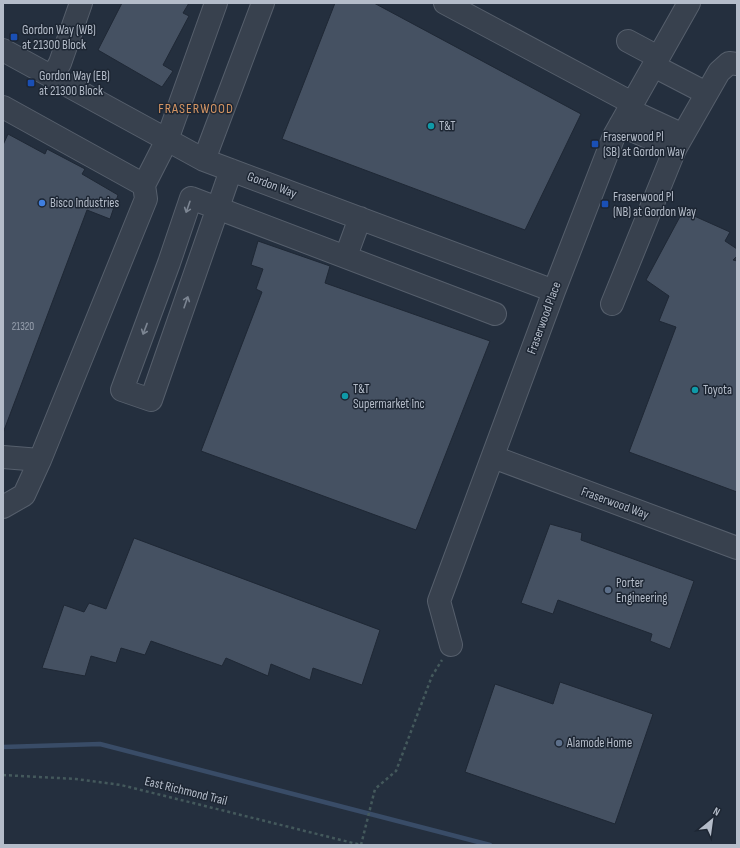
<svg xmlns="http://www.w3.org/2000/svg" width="740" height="848" font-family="'Sofia Sans Condensed',sans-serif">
<rect width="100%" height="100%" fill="#242f3e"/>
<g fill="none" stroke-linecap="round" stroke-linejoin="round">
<path stroke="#394c67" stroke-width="4.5" d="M3,747L100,744L490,845"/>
</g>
<path fill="#455162" stroke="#1f2835" d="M122,3H189L183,13L189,16L163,65L173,71L162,87L98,50Z
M335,3H374L581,114L525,230L282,139Z
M8,134L45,154L47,149L85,169L82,174L118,195L110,219L87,210L3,433V145Z
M683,211L730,232L725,241L737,249V256L733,260L737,261V492L629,452L676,327L659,321L669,296L646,280Z
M258,241L330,266L325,283L490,341L416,530L201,451L262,292L256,289L263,269L251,265Z
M550,524L582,533L581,540L694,581L670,649L650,641L652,634L558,600L553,614L521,603Z
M134,538L380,630L362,685L313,668L310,680L271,664L268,676L226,658L222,666L151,641L145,655L121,648L116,663L91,656L85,676L42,668L64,605L84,612L89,603L106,609Z
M560,682L653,714L615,824L465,772L495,684L553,704Z"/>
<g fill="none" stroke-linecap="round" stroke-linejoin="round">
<defs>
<path id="minor" d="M445,3L632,103
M628,41L658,57
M3,50L204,160L554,291
M654,66L706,93
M52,77L60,63L81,3
M3,107L144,185
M629,110L683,135
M620,125L675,149
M204,160L263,3
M231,170L151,400L122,390L169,263L191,198C293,236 394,275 495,314
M346,256L360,218
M612,304L675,149L719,72L729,63L737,64
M3,457L40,460
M493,457L737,548
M3,507L24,495L40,460L146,199L144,185L167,140L216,3
M451,645L439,601L554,291L614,136L689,3"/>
</defs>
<use href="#minor" stroke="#565f6c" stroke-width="24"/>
<path stroke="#44595c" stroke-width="2.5" stroke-dasharray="3 3" stroke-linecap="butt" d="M3,775L76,779L121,785L361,845
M361,845L375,789L396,771L432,676L442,660"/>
<use href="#minor" stroke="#38414e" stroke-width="22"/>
</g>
<defs><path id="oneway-shaft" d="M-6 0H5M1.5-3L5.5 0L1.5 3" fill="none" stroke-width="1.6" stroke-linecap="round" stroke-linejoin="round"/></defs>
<g stroke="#7c8592">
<use href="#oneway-shaft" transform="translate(188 207) rotate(109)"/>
<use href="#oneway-shaft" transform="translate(186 302) rotate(-71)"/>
<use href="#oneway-shaft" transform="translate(145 329) rotate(111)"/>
</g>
<g fill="#1a4fb4" stroke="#1d2633" stroke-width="1.5">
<rect x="10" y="33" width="8" height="8" rx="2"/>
<rect x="27" y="79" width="8" height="8" rx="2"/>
<rect x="591" y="140" width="8" height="8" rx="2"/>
<rect x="601" y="200" width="8" height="8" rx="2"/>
</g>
<g fill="#0f9aa8" stroke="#1d2633" stroke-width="1.5">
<circle cx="431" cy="126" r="4"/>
<circle cx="695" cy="390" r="4"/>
<circle cx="345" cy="396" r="4"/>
</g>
<circle fill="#3f7fe0" stroke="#1d2633" stroke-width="1.5" cx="42" cy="203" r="4"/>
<g fill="#5c6f8a" stroke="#1d2633" stroke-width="1.5">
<circle cx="608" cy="590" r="4"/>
<circle cx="559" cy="743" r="4"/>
</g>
<g text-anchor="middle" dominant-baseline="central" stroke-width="3" stroke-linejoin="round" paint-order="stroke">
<g font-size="11" fill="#98a1af">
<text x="23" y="326">21320</text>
</g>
<g font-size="13" fill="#b4bcc9" stroke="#1d2633" text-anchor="start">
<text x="22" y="30">Gordon Way (WB)<tspan x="22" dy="15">at 21300 Block</tspan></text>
<text x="39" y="76">Gordon Way (EB)<tspan x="39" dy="15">at 21300 Block</tspan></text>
<text x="439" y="126">T&amp;T</text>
<text x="603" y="137">Fraserwood Pl<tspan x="603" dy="15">(SB) at Gordon Way</tspan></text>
<text x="613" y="197">Fraserwood Pl<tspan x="613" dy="15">(NB) at Gordon Way</tspan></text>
<text x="50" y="203">Bisco Industries</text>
<text x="353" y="389">T&amp;T<tspan x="353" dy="15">Supermarket Inc</tspan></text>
<text x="703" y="390">Toyota</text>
<text x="616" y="583">Porter<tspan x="616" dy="15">Engineering</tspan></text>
<text x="567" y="743">Alamode Home</text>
</g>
<g font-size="13" fill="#b4bcc9" stroke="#1d2633">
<text transform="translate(272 185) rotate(21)">Gordon Way</text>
<text transform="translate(544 318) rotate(-70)">Fraserwood Place</text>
<text transform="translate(615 503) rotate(20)">Fraserwood Way</text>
<text transform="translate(186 791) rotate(14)">East Richmond Trail</text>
</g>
<g font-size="14" letter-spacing="1" fill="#d59563" stroke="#1d2633">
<text x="196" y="108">FRASERWOOD</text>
</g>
</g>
<rect width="740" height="848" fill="none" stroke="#b4bcc9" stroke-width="8"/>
<g transform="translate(712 820) rotate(29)" stroke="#1d2633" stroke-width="3" paint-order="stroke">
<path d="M0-3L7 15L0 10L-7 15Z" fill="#b4bcc9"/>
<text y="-6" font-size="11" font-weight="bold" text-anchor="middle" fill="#b4bcc9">N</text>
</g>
</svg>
